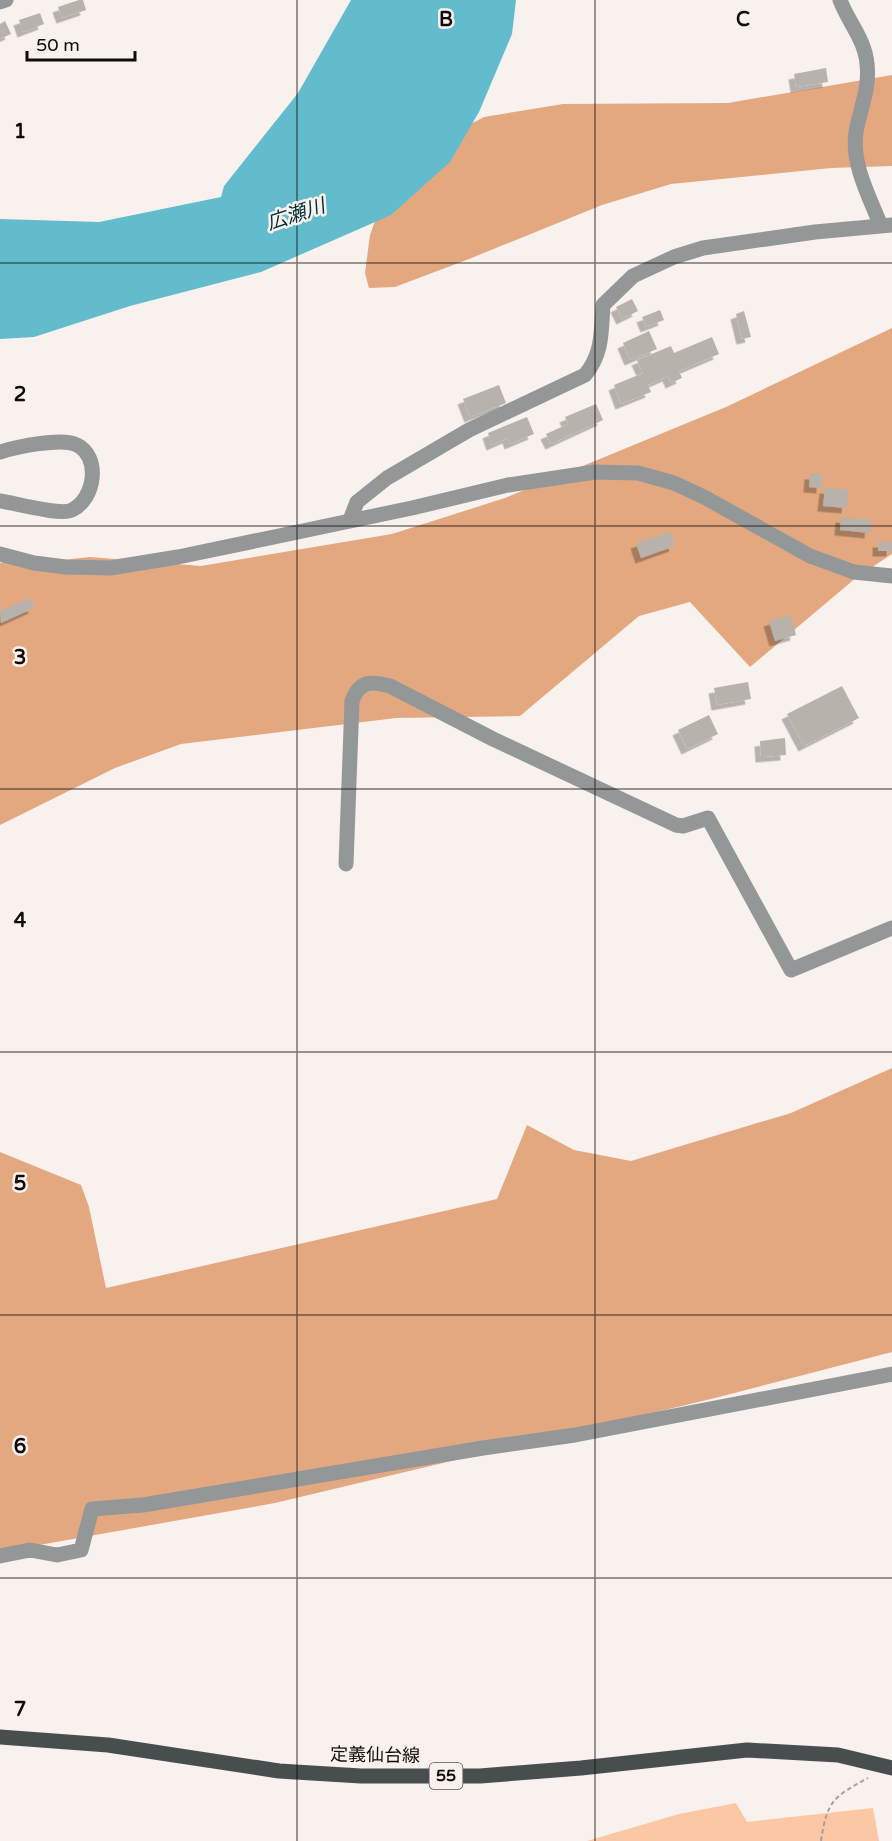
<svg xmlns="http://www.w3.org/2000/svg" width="892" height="1841" font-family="'Varela Round','Noto Sans JP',sans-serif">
<defs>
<filter id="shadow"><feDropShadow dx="-5.5" dy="5.5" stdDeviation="0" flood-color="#0004"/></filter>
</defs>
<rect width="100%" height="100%" fill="#f8f1ed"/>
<path fill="#fcc7a4" d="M736,1803L747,1822L873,1808L879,1841H587L679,1814Z"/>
<path fill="#e3a880" d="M892,75V166L831,168L671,184L602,205L469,259L395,287L369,288L365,273L370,235L383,199L419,152L484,117L563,104L728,103Z
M892,328V554L857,577L750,667L690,602L639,616L520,716L396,718L181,744L115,768L0,825V563L10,560L34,563L90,557L201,566L392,534L505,498L726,407Z
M892,1068V1352L715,1398L275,1503L0,1552V1152L81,1185L89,1207L106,1288L497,1199L527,1125L574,1150L631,1161L791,1113Z"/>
<path fill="#63bccd" d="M351,0H516L512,34L479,112L450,162L391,215L261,272L130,306L34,337L0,339V219L99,222L221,197L224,186L298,93Z"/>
<path fill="#b8b2ad" filter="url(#shadow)" d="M79,0H83L86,10L62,18L58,7Z
M40,13L44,24L23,32L19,20Z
M5,21L11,34L0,39V24Z
M826,68L828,82L796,87L794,74Z
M632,299L638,311L622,319L616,307Z
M660,310L664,320L646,327L642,317Z
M744,311L751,337L742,339L736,314Z
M649,331L657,349L630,360L623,343Z
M712,337L719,354L679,371L682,378L671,383L668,376L648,385L651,392L621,404L614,385L643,373L637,360L671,346L674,353Z
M499,385L506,403L470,417L463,399Z
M596,404L603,420L551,444L546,434L568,424L565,417Z
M527,417L534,434L510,444L508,438L492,445L488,433Z
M810,474H822V488L809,487Z
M825,488L848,490L847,508L823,506Z
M841,517L871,520L870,533L840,530Z
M670,532L675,546L641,558L636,543Z
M878,542H892V551H878Z
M30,598L34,608L1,623L0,611Z
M791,615L796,635L775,641L769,621Z
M748,682L751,699L717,705L714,688Z
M842,686L859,718L804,746L787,714Z
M709,715L718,734L687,749L678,730Z
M785,738L786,755L761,757L760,741Z"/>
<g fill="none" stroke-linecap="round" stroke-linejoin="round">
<path stroke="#a8a29f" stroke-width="2" stroke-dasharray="4.5 3" stroke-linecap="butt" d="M821,1841C827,1801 833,1797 868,1778"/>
<path stroke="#949798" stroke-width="15" d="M840,0C848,22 865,39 867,64C870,88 860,109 856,132C851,164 870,198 881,226
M0,2L6,0
M0,452C16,447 62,437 77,445C101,457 95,499 72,510C61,516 15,503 0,501
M350,520L357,502L387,478L469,430L585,375C603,353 601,332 603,305L633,276L674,257L703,248L815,232L892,225
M346,864L352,701C360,680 371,681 390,686L493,739L676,825L683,826L708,818L791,970L892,928
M0,1556L30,1550L57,1555L81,1550L92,1509L143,1505L483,1448L575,1435L892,1374"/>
<path stroke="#949798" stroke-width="15" d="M0,554L34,563L66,567L110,568L178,557L274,537L412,508L508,485L595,472L638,473L674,483L704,497L810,556L854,572L892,576"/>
<path stroke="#484e4f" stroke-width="15" d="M0,1737L108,1745L279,1771L361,1776H480L581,1768L747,1750L838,1755L892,1768"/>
</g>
<path fill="none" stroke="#0f0c0b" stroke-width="1.5" stroke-opacity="0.55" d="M297,0V1841M595,0V1841M0,263H892M0,526H892M0,789H892M0,1052H892M0,1315H892M0,1578H892"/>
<g text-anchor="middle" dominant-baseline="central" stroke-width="5" stroke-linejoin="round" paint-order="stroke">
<rect fill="#f8f1ed" stroke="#55514f" stroke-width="1.5" x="429.5" y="1763" width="33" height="26" rx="4.5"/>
<g font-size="16" font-weight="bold" fill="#0f0c0b">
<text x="446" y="1776">55</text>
</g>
<g font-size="18" fill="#0f0c0b" stroke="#f8f1ed">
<text transform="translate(375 1755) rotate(1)">定義仙台線</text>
</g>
<g font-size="20" font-style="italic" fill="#033037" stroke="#f8f1ed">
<text transform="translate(296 215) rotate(-18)">広瀬川</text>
</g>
</g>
<g font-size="20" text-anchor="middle" font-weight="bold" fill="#0f0c0b" stroke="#f8f1ed" stroke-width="5" stroke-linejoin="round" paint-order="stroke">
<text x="446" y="26">B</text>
<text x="743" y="26">C</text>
<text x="20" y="138">1</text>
<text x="20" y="401">2</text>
<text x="20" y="664">3</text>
<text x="20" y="927">4</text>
<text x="20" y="1190">5</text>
<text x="20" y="1453">6</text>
<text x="20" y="1716">7</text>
</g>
<path d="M27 51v9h108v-9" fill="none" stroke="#0f0c0b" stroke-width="3"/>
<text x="36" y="51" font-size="18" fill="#0f0c0b" stroke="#f8f1ed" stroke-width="4.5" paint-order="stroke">50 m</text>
</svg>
